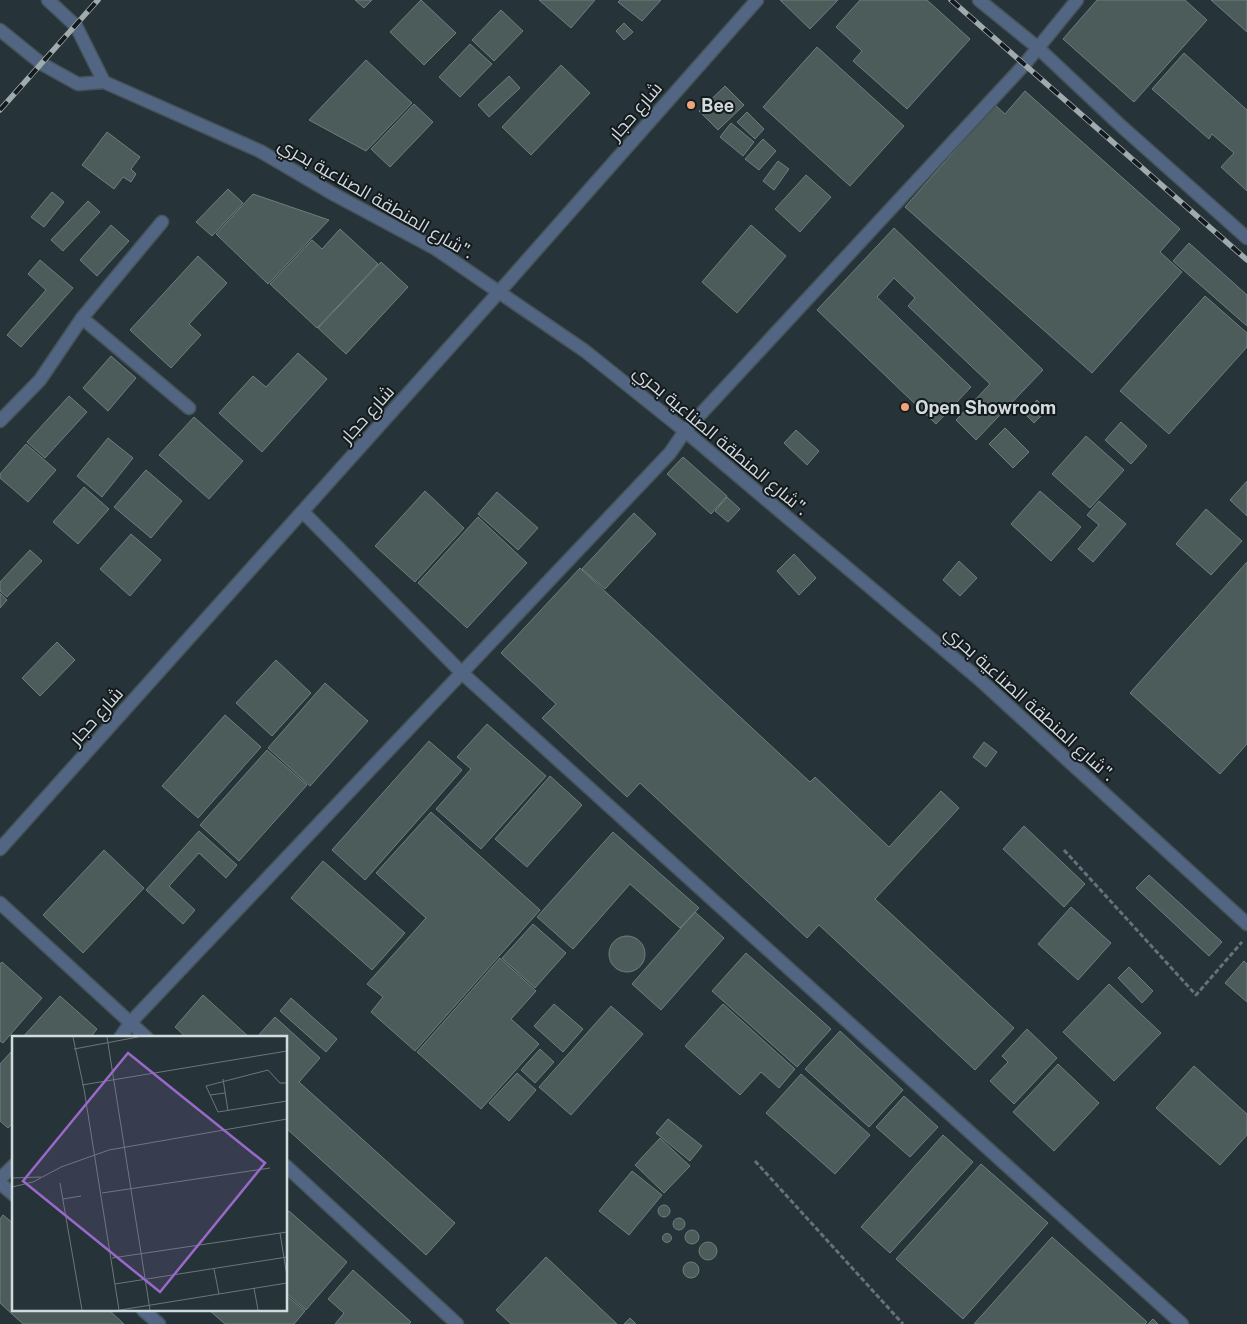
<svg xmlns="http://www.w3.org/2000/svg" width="1247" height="1324" font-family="'Public Sans',Cairo,sans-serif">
<rect width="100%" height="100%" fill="#263439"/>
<path fill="#4c5c5a" stroke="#6d7f7c" d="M355,0H372L364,8Z
M421,0L456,33L424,65L390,32Z
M539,0H595L571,28Z
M620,0H661L642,21L618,2Z
M780,0H838L810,29Z
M860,0H927L970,39L907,109L853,61L862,51L836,27Z
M1097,0H1185L1207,20L1134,102L1063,39Z
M1211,0H1247V32Z
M501,10L523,31L494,61L472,40Z
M624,23L633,32L624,40L616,31Z
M470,44L492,64L460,97L439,77Z
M817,47L904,126L850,186L763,107Z
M1184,53L1247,110V191L1221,167L1234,153L1212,134L1209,139L1152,89Z
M366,60L412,103L366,151L309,120Z
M561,65L590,93L531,155L502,127Z
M509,76L520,88L489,117L478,105Z
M725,86L744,105L718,130L699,111Z
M1025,91L1180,229L1160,252L1182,272L1092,373L905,207L995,105L1005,114Z
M414,104L433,122L390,167L371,149Z
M747,112L764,129L755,139L737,122Z
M731,123L754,142L743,156L720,137Z
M107,132L140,157L131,169L136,174L131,182L123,177L114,189L82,165Z
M763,139L776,151L759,170L745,159Z
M778,161L789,169L774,190L763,181Z
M806,175L831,197L800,232L775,209Z
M228,189L243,203L212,236L196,222Z
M52,192L64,202L44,227L31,217Z
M253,194L329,220L268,284L216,234Z
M88,201L100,212L63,251L51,240Z
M111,225L129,241L97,276L80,260Z
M751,225L786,256L737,313L702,282Z
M894,228L1043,370L976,440L956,420L990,384L908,306L915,298L894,278L877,297L971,387L936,424L817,310Z
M340,229L378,264L317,328L270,284L312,240L322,249Z
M1189,243L1247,295V326L1173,261Z
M198,256L227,283L189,324L201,335L171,368L130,330Z
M40,260L73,288L21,347L7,335L46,290L28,274Z
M381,262L408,287L346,354L318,328Z
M1205,296L1247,333V347L1169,434L1120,391Z
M298,353L327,379L262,452L219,413L253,376L266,387Z
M111,356L136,378L108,411L83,388Z
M69,396L87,412L45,458L27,442Z
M1037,400L1047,410L1034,423L1024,413Z
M194,417L243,461L209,499L159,455Z
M1121,422L1147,446L1131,464L1105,440Z
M1005,428L1029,452L1013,468L989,444Z
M796,430L819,451L807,465L784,443Z
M1086,436L1124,470L1090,508L1052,474Z
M108,438L133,458L102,497L77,476Z
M26,444L56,470L28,502L0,478V474Z
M683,457L727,496L711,514L667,474Z
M146,470L182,501L151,538L114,507Z
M1247,481V516L1230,500Z
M84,487L109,509L78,544L53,522Z
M425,491L464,528L415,582L375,546Z
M1040,491L1081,527L1051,561L1011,524Z
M497,492L538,528L518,550L478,514Z
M727,497L740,509L728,522L715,511Z
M1099,501L1126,524L1093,562L1078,549L1099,525L1087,515Z
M1206,509L1242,541L1211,575L1176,544Z
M634,513L656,534L605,589L582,569Z
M478,517L527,563L467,628L418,583Z
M131,534L161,560L130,596L100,569Z
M30,550L42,561L7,597L0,591V582Z
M794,554L816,578L799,595L777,571Z
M959,561L977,578L960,596L943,580Z
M1247,562V744L1220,774L1130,693Z
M580,568L810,782L815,777L889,847L941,791L959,808L875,899L1014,1028L975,1070L819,925L807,938L640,783L627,797L542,718L556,704L501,653Z
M0,593L7,600L0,608Z
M57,642L75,660L40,696L22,678Z
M276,660L311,693L272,736L236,703Z
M325,683L368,721L310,786L268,748Z
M225,715L261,747L198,818L162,786Z
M487,724L546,776L481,849L436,809L471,769L457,757Z
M429,741L462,770L365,880L332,850Z
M984,742L997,752L986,767L973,757Z
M267,750L307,785L239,861L200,825Z
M550,776L582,805L527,867L495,839Z
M431,812L540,910L415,1051L371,1012L383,997L367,984L426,918L376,873Z
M1024,826L1085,884L1064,907L1003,849Z
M199,831L237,865L226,878L199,853L169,886L195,910L183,924L146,890Z
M613,832L699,908L680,928L630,884L573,949L537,917Z
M104,850L144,888L83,953L43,915Z
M323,861L405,933L372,970L291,898Z
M1149,875L1222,942L1209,956L1136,888Z
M1071,907L1111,943L1078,980L1038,944Z
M695,912L724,938L661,1010L632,984Z
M533,924L566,953L535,988L502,958Z
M609 954a18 18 0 1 1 36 0a18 18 0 1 1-36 0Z
M746,953L831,1029L797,1067L712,991Z
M500,958L536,991L511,1019L539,1044L481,1109L417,1052Z
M1244,961L1247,964V1002L1225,983Z
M2,962L42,998L3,1043L0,1041V964Z
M1129,967L1153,991L1142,1003L1118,978Z
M1109,984L1161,1033L1114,1081L1063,1032Z
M203,995L250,1038H187L175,1027Z
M60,996L97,1029L90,1038H22Z
M291,998L337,1039L326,1052L280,1011Z
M554,1004L583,1029L563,1052L534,1026Z
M723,1004L795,1069L779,1088L761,1072L740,1095L685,1046Z
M611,1006L643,1034L571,1115L539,1087Z
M275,1017L320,1058L299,1082L455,1223L426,1255L286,1128V1038H256Z
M1027,1029L1057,1058L1014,1104L990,1081L1008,1062L1002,1056Z
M840,1031L903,1090L869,1127L805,1069Z
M540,1049L554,1062L535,1083L521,1070Z
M11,1052L14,1054V1122L8,1128L0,1121V1064Z
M1058,1064L1099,1103L1054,1151L1013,1112Z
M1194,1066L1247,1114V1135L1220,1165L1156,1108Z
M517,1073L536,1090L509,1121L489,1103Z
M801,1074L870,1135L835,1174L766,1113Z
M904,1096L938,1127L910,1157L876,1127Z
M668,1119L702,1146L690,1161L656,1133Z
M943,1135L973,1162L890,1253L861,1227Z
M660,1138L690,1166L664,1193L635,1165Z
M981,1164L1048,1223L963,1319L896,1259Z
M632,1171L662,1195L629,1235L599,1211Z
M658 1211a6 6 0 1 1 12 0a6 6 0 1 1-12 0Z
M289,1211L347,1262L306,1310L286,1293V1214Z
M3,1215L14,1224V1310H109L124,1324H23L0,1303V1219Z
M673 1224a6 6 0 1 1 12 0a6 6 0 1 1-12 0Z
M685 1237a7 7 0 1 1 14 0a7 7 0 1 1-14 0Z
M662.5 1238a4.5 4.5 0 1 1 9 0a4.5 4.5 0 1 1-9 0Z
M1052,1237L1147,1322L1145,1324H974Z
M699 1251a9 9 0 1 1 18 0a9 9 0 1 1-18 0Z
M546,1257L617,1324H511L496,1310Z
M683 1270a8 8 0 1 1 16 0a8 8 0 1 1-16 0Z
M353,1270L411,1322L409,1324H335L344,1313L328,1299Z
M286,1295L305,1311L294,1324H225L209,1310H286Z
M630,1318L636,1324H624Z
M1153,1319L1158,1324H1148Z"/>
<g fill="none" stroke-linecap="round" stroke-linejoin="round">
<defs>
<path id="minor" d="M48,0L76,26L104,82
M979,0L1037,47L1120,125L1247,238
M0,30L42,64L78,84L104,82L260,151L335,195L436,249L585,351L685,431L980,680L1247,924
M82,318L189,408
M0,421L40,380L82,318L162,222
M303,512L462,673L1182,1324
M0,849L499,292L757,0
M0,903L147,1038
M120,1038L131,1022L670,453L685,431L1024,65L1077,0
M286,1166L457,1324
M0,1179L14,1165
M0,1183L14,1195
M143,1310L159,1324"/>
</defs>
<use href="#minor" stroke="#455257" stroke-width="15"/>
<path stroke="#667277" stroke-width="3" stroke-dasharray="5 2.5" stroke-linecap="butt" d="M1064,850L1196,995L1242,942
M755,1161L903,1324"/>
<use href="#minor" stroke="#526683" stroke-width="12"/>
<defs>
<path id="rail" d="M951,0L1247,260
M0,110L98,0"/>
</defs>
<use href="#rail" stroke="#a0abae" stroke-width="5.5"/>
<use href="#rail" stroke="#141a1d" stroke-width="4" stroke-dasharray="11" stroke-linecap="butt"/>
</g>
<g fill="#efa378" stroke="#141a1d" stroke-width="2">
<circle cx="691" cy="105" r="5"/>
<circle cx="905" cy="407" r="5"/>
</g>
<g text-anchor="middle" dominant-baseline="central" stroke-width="4" stroke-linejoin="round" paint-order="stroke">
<g font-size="18" font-weight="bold" fill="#d1dadd" stroke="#141a1d" text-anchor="start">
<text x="701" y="105">Bee</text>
<text x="915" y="407">Open Showroom</text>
</g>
<g font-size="18" fill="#d1dadd" stroke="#141a1d">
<text transform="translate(635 111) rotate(-49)">شارع حجار</text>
<text transform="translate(376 198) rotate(30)">شارع المنطقة الصناعية بحري".</text>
<text transform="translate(367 414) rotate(-48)">شارع حجار</text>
<text transform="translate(721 440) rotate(40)">شارع المنطقة الصناعية بحري".</text>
<text transform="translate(1030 703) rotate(42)">شارع المنطقة الصناعية بحري".</text>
<text transform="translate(96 716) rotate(-48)">شارع حجار</text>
</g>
</g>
<g transform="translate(12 1036)">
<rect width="275" height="275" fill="#263439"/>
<path fill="none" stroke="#6a767b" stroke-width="1" d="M61,1L72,53L107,274M95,1L138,274M62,13L126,1M211,43L216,75M275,47H268L256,34L194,50L206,76L275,65M70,49L275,15M198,59L213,57M0,142L29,141M48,147L70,274M0,151L21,146L49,131L97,114L275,83M90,157L258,132M51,163L69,160M268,197L275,240M100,222L275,196M202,233L207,258M103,248L275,221M242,252L246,274M108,274L275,247"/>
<path fill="#9969ca" fill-opacity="0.15" stroke="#9969ca" stroke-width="2.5" d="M116,17L253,127L148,256L11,145Z"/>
<rect width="275" height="275" fill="none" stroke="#d1dadd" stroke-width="2.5"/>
</g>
</svg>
